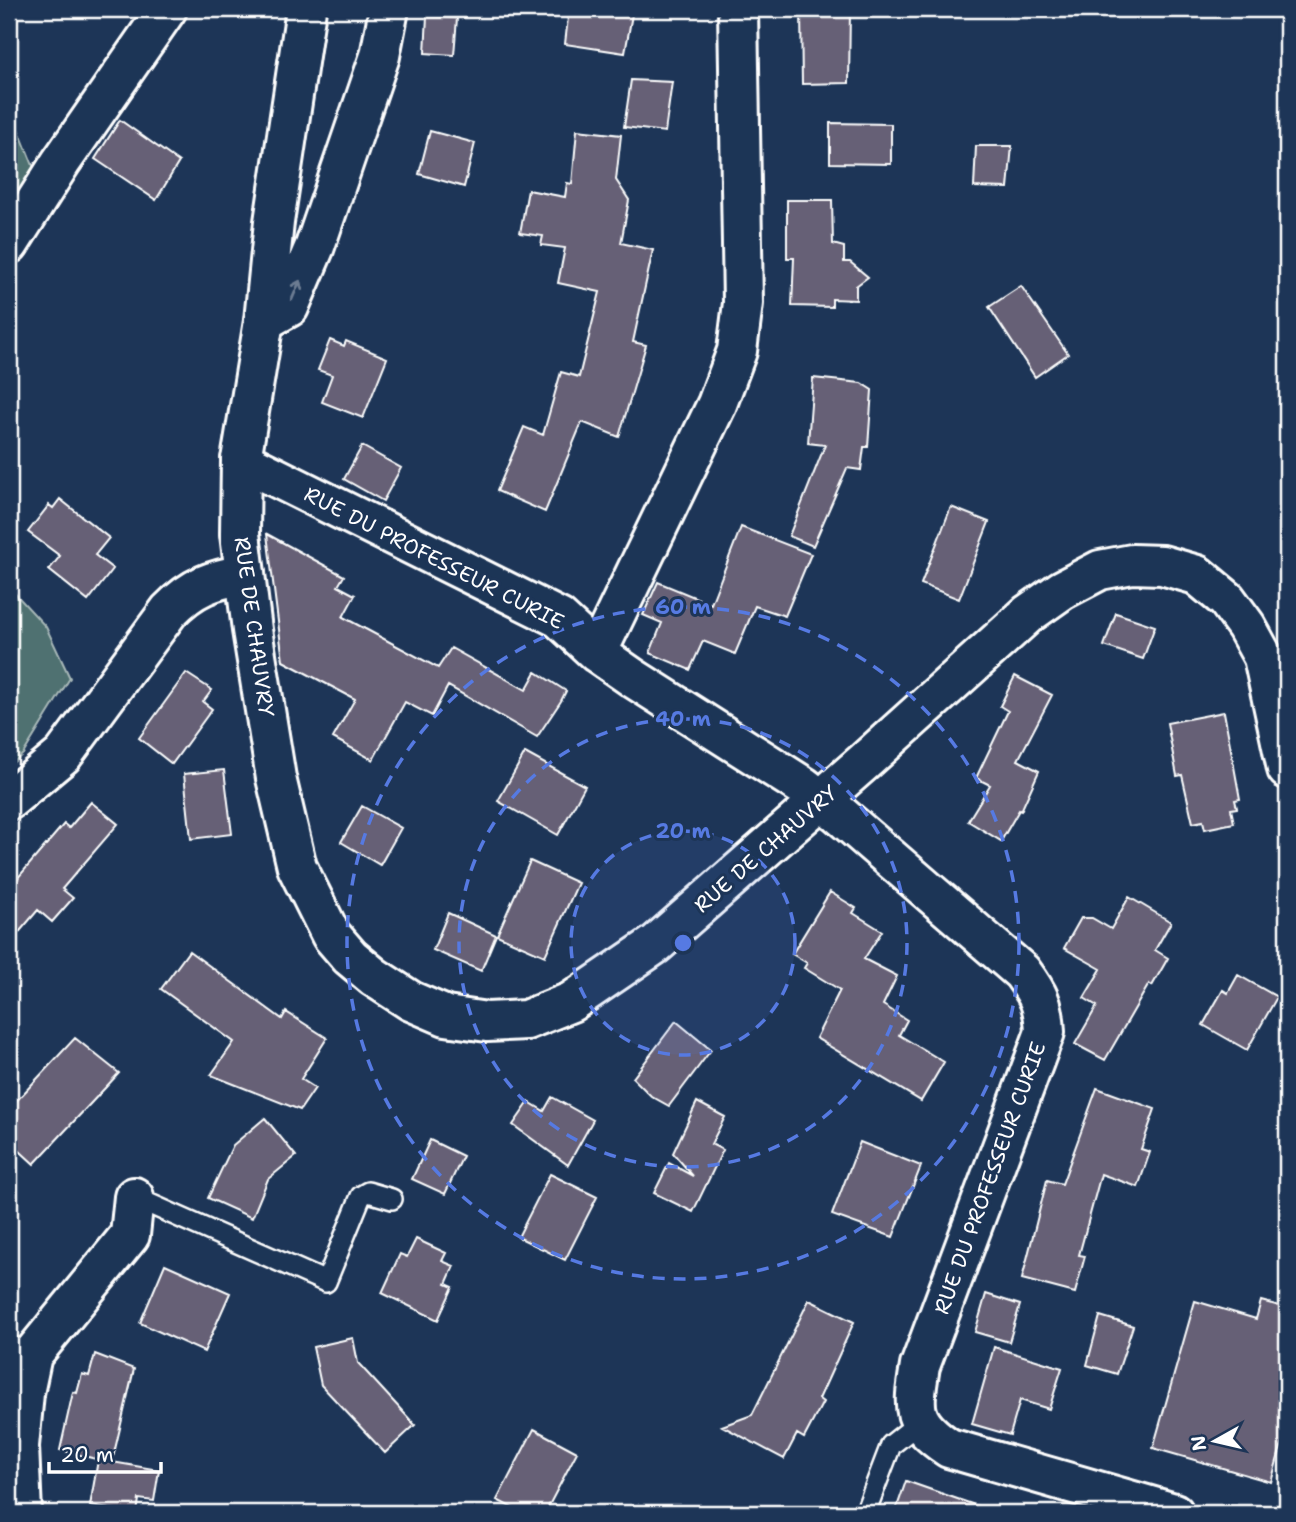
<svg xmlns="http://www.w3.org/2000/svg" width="1296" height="1522" font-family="'Shantell Sans',sans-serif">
<rect width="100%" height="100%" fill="#1d3557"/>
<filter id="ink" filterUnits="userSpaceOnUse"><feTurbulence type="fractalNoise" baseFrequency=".0143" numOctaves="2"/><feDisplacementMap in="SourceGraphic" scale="14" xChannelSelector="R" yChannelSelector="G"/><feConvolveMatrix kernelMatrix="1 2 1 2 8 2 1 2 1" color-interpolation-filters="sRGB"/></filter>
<g filter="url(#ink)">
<path fill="#507171" stroke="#a8b8b8" stroke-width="2" d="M9,106L36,173L9,234Z
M9,587L46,627L70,678L23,754L9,766Z"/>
<path fill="#666176" stroke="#fff" stroke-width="2" d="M569,9H633L625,53L565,44Z
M801,9H850L849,83L802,84Z
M427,16L457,18L454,55L425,53Z
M631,80L672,82L665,132L624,127Z
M120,120L179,162L156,200L95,159Z
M830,123L891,124V164L830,163Z
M577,130L621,135L616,180L629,200L621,243L653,250L633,342L646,345L619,437L582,422L545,512L497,491L524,427L543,435L561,372L579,377L600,292L558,283L565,248L541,245L543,236L520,233L528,190L565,197L567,183L572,184Z
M430,131L475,143L464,187L419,174Z
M976,146H1012L1008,188L974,187Z
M787,200H832L833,244L844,247V262H850L868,277L856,286V300L832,299V307L792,306L794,258H787Z
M1021,286L1068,354L1035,377L989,307Z
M330,340L344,346L346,341L387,358L363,418L322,402L332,375L318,370Z
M813,378L861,383L872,390L868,447H864L861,470L847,468L813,546L789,536L825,445L808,443Z
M362,446L401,468L383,501L344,479Z
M60,499L109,538L95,555L113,569L88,601L49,570L60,556L28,532L49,505L53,508Z
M951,507L989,522L959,599L921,584Z
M741,527L811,554L785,616L755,606L735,654L703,641L690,670L650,653L662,623L643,615L658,582L711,604Z
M267,534L344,576L338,586L355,595L343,617L438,668L451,648L526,690L536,672L566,691L561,701L537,737L448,686L432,716L405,702L373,760L333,738L355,699L283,661Z
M1116,613L1155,626L1143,659L1104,646Z
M186,673L212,690L203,702L212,709L172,764L139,738Z
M1015,676L1052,695L1018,760L1039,771L1021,811L1019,810L1001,841L968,821L990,785L976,778L1008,711L1000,706Z
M1224,712L1240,799L1235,800L1237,808L1231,809L1234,823L1205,829L1203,821L1193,823L1182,775L1177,776L1167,723Z
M525,753L585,786L558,835L498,801Z
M224,770L232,834L191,839L184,774Z
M91,802L118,824L62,889L73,898L52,922L38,910L9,944V888L64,824L69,828Z
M362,806L401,828L380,865L341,842Z
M530,861L578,883L545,956L497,935Z
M830,892L856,908L853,913L882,931L864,959L897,976L883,1005L907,1020L899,1035L944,1062L921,1101L816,1038L840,990L804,968L807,963L792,954Z
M1129,897L1171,922L1155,950L1168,958L1152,986L1149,984L1105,1060L1075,1044L1097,1006L1084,998L1101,969L1064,948L1081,918H1092L1111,929Z
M448,913L496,935L481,971L433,950Z
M189,951L282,1019L286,1012L327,1038L301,1079L315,1088L300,1110L211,1075L234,1042L161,989Z
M1238,975L1277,997L1247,1050L1203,1025L1223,990L1228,993Z
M676,1021L711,1050L669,1106L651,1096L633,1078Z
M75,1038L119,1073L34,1164L9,1141V1109Z
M1097,1088L1155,1109L1141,1149L1150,1152L1138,1187L1101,1174L1079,1255L1085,1256L1075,1293L1022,1279L1047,1180L1062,1184Z
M552,1097L593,1120L568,1165L513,1125L529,1102L544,1111Z
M697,1102L725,1117L711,1144L723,1150L693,1212L654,1193L669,1163L693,1176L673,1153Z
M265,1118L296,1156L268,1179L252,1218L208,1198L233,1145Z
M430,1140L463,1156L445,1194L412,1179Z
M860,1142L921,1166L893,1237L832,1215Z
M550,1174L597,1197L565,1260L518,1237Z
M416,1239L446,1253L442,1261L454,1266L446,1284L453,1287L438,1320L382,1293L400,1254L407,1257Z
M165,1264L230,1293L204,1352L140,1323Z
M986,1294L1020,1305L1009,1342L975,1332Z
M809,1300L854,1322L819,1399L823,1402L804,1438L797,1434L784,1459L722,1426L752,1415Z
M1195,1301L1256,1319L1261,1301L1287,1308V1426L1271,1482L1153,1448Z
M1100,1316L1133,1326L1117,1374L1087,1365Z
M353,1338L358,1363L415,1425L385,1453L321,1385L313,1347Z
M994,1347L1062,1368L1049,1409L1020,1400L1010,1435L972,1424Z
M95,1354L134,1369L112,1462L159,1470L154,1501L139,1499L137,1513L90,1506L98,1460L104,1461L60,1450L73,1392L77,1393L82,1374L89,1376Z
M534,1429L577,1452L545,1513H522L497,1500Z
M906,1481L986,1509L985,1513H895Z"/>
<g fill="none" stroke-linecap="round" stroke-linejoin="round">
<defs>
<path id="lane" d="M134,1197L326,1282L361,1196L368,1192L392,1199
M9,1345L32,1355
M865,1513L891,1445L920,1422"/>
<path id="street" d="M264,321L289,307L315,246L380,56L389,9
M241,460L559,618L597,653L633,678L803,786L838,813L1022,972C1038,994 1044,1004 1045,1032L920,1366C913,1409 910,1422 949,1448L1174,1513
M597,653L717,404L737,351L743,303L738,9
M9,800L63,755L169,611C193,586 212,580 245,574
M22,1513L19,1446L24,1393L32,1355L130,1235L134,1197"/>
<path id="secondary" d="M306,9L274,222L264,321L241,460L240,534L252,630L276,778L297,867L331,935L350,957L374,977L411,1001L446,1016L487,1022L526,1020L571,1002L656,944L864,762L1028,614L1062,590L1100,570L1132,564L1162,565L1197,575L1227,600L1246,626L1263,657L1287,769
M9,244L61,162L167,9"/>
</defs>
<use href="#lane" stroke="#fff" stroke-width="24"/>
<use href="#street" stroke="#fff" stroke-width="44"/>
<use href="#secondary" stroke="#fff" stroke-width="44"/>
<use href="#lane" stroke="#1d3557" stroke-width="19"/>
<use href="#street" stroke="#1d3557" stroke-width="38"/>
<use href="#secondary" stroke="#1d3557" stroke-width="38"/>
</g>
<defs><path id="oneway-shaft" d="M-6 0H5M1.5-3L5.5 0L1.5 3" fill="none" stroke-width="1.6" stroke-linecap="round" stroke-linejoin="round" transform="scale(1.75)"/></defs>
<use stroke="#6c7c92" href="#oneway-shaft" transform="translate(296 290) rotate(-67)"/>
</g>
<circle cx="683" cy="943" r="112" fill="#567ae2" fill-opacity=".12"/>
<g fill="none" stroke="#567ae2" stroke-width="3.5" stroke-dasharray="12 9">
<circle cx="683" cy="943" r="112"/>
<circle cx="683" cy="943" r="224"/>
<circle cx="683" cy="943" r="336"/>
</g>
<g text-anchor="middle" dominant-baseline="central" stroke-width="6" stroke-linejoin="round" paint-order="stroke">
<g font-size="21" fill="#fff" stroke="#1d3557">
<text transform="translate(434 558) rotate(27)">RUE DU PROFESSEUR CURIE</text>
<text transform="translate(254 627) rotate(82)">RUE DE CHAUVRY</text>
<text transform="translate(766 849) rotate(-41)">RUE DE CHAUVRY</text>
<text transform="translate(990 1178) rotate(-70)">RUE DU PROFESSEUR CURIE</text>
</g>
</g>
<circle cx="683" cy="943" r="10" fill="#567ae2" stroke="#1d3557" stroke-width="3.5"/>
<g font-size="21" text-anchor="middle" font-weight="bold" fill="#567ae2" stroke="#1d3557" stroke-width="6" stroke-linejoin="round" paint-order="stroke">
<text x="683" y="614">60 m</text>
<text x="683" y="726">40 m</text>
<text x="683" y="838">20 m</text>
</g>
<rect width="1296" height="1522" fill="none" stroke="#1d3557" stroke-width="35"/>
<rect x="18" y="18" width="1261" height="1487" fill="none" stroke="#fff" stroke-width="2.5" filter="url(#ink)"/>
<g transform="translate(1215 1441) rotate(262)" stroke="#1d3557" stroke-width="5" paint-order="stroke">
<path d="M0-5L12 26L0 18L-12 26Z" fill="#ffffff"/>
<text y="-10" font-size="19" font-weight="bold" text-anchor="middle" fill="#ffffff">N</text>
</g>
<path d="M49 1462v10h112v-10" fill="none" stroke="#ffffff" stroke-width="3.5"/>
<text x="60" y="1462" font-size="21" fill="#ffffff" stroke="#1d3557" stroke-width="5" paint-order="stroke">20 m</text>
</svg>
